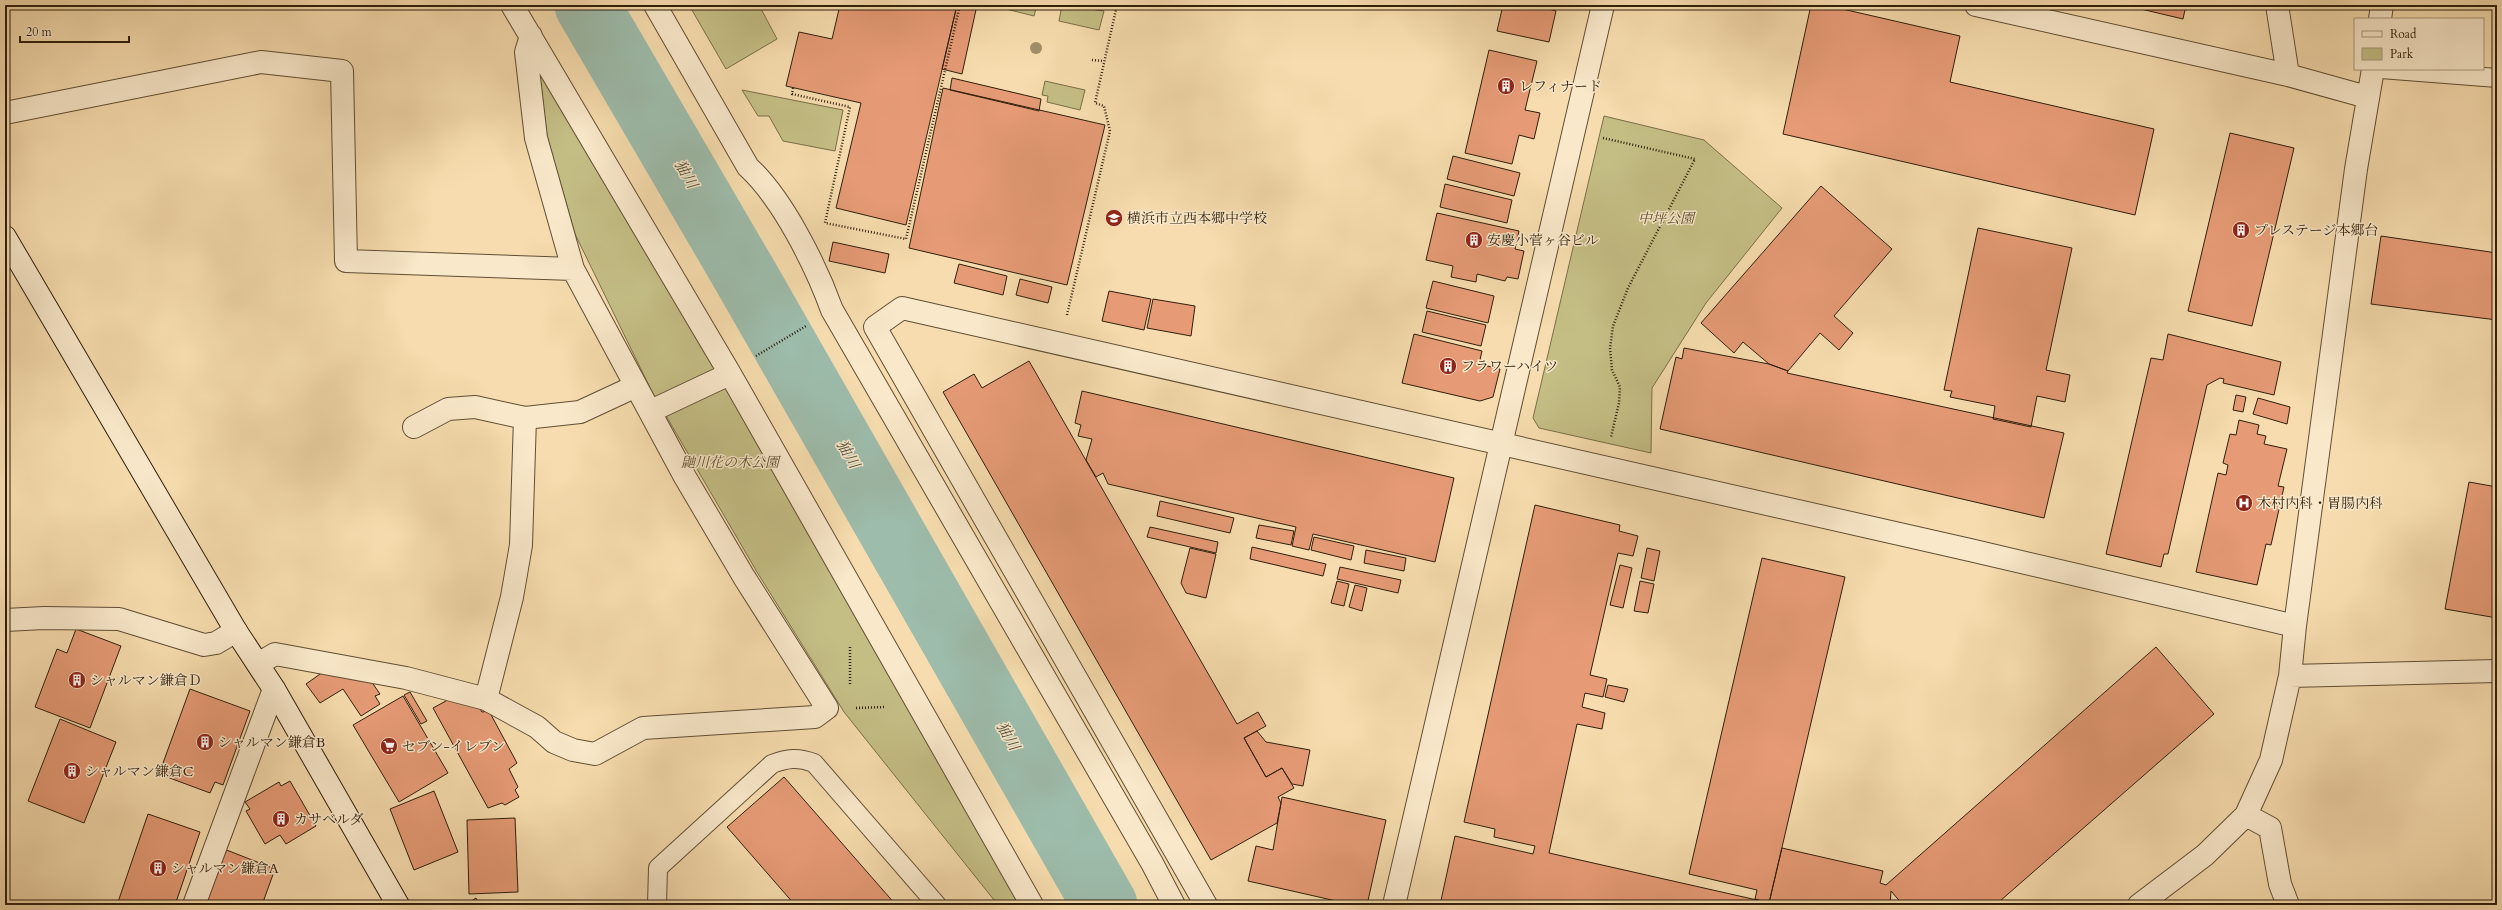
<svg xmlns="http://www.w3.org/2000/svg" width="2502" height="910" font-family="Cardo,'Noto Serif JP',serif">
<rect width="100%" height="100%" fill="#f6dcae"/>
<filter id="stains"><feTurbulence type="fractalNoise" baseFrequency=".005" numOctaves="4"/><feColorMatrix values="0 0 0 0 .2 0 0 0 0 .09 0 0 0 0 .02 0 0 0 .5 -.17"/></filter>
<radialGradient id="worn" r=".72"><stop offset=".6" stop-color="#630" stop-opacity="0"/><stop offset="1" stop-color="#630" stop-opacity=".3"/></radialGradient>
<path fill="#c4be85" stroke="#7a6e48" d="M689,5H759L777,39L726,69Z
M990,5H1037L1034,16Z
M1062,5L1104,11L1099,30L1059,21Z
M539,68L718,371L655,398L575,234L547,136Z
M1045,81L1085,90L1080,110L1047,102L1048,96L1042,95Z
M742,90L843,110L835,151L783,141L769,116H758Z
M1604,116L1704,140L1782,208L1706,303L1652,388L1651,453L1539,428L1533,418Z
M725,386L1020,905H998L844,712L757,572L665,414Z"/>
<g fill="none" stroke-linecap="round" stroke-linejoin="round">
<path stroke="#9dbcab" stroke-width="65" d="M587,5L747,279L1105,905"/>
</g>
<path fill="#e69b76" stroke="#2f1f0b" d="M840,5H957L906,225L836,208L861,103L786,86L799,32L832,39Z
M957,5H977L962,74L942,69Z
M1503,5H1546L1545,8L1556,11L1549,42L1497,31Z
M1811,5H1825L1960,36L1950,82L2154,129L2135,215L1783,134Z
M2124,5H2186L2183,19Z
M1489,50L1537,61L1525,110L1540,113L1534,139L1519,135L1512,164L1465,153Z
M952,78L1041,99L1039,111L950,90Z
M943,88L1105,125L1067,285L909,248Z
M2230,133L2294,148L2252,326L2188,311Z
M1453,156L1520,173L1514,196L1447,179Z
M1445,184L1512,200L1507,223L1440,207Z
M1821,186L1892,249L1834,316L1853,333L1839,350L1820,333L1788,371L1769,364L1743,342L1734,353L1701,323Z
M1437,213L1519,231L1515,249L1524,251L1518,279L1507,277L1505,281L1477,274L1476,282L1451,277L1453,266L1426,260Z
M1978,228L2072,248L2046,370L2070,375L2065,402L2037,396L2031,427L1993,419L1995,406L1950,397L1952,391L1944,390Z
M2381,236L2497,253V320L2371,304Z
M833,242L889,254L885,273L829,261Z
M959,264L1007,276L1003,295L954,283Z
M1020,279L1052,287L1048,303L1016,295Z
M1433,281L1494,296L1488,323L1426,308Z
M1109,291L1151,299L1144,330L1102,321Z
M1153,299L1195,306L1191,336L1147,328Z
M1427,311L1486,325L1481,346L1422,332Z
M1414,334L1482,351L1479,364L1500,369L1493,397L1480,401L1402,383Z
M2168,334L2281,362L2274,395L2223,383L2224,379L2220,378L2207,385L2168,554H2164L2161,567L2106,554L2151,358L2163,360Z
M1684,348L1769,364L1788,371L1787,373L2064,433L2044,518L1660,429L1676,357L1682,359Z
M1029,361L1237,724L1258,712L1266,726L1244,738L1266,777L1282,768L1294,788L1278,797L1281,803L1277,823L1211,860L943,392L974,374L982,388Z
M1082,391L1454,478L1435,562L1313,534L1309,550L1292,546L1296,527L1108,484L1103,473L1096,477L1086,460L1092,439L1078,436L1081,425L1075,423Z
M2236,395L2246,397L2243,412L2233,410Z
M2258,398L2290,407L2287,424L2253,414Z
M2239,420L2259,425L2257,434L2266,436L2264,444L2287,449L2278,486L2284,487L2271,545L2266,544L2257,585L2196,572L2218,473L2226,475L2228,465L2223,463L2230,434L2236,435Z
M2469,482L2497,487V618L2445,609Z
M1160,501L1234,518L1230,533L1157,516Z
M1535,505L1620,525L1619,531L1638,536L1633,556L1618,553L1590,675L1607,679L1603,697L1585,693L1582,707L1605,713L1602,729L1577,724L1549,853L1779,905H1440L1455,836L1533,854L1535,846L1494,837L1495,829L1464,822Z
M1259,525L1294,531L1291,545L1256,538Z
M1150,527L1218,542L1216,553L1147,537Z
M1314,537L1354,546L1351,560L1311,550Z
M1252,547L1326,564L1323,576L1250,559Z
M1190,548L1216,554L1206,598L1186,593L1181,583Z
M1647,548L1660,551L1654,581L1641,578Z
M1366,550L1406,558L1404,571L1364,563Z
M1762,558L1845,577L1769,903L1755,899L1757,890L1689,874Z
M1620,565L1632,568L1623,608L1610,605Z
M1340,567L1401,580L1398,593L1337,579Z
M1337,581L1349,584L1344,606L1331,603Z
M1640,581L1654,584L1648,613L1634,611Z
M1355,585L1367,588L1362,611L1349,607Z
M76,629L121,646L90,728L35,707L57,649L67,653Z
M2156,647L2214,714L2000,901L2004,905H1903L1891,891L1890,905H1779L1769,903L1782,848L1883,871L1880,883L1886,885Z
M323,672L371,681L380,694L375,696L380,704L361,716L343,689L320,703L306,684Z
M1608,685L1628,689L1624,702L1605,697Z
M190,689L250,711L223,785L215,782L210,793L159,774Z
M410,692L427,721L421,724L404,695Z
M403,696L448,773L399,802L353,725Z
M455,696L474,700L482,712L489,711L517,763L509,769L518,787L515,790L519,797L505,805L502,803L488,808L433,708Z
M60,719L116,742L84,823L28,801Z
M1257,731L1266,742L1310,750L1303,786L1292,784L1282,768L1266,777L1244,738Z
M784,777L896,905H795L727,827Z
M290,781L316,826L286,844L280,835L265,844L246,811L250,809L245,802L279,782L281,786Z
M434,791L458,852L414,870L390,809Z
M1282,797L1386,820L1367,905H1354L1248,881L1256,846L1273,850Z
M148,814L200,832L175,905H117Z
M515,818L518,892L469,894L467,820Z
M224,849L275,869L262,905H203Z
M476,898L480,905H465Z"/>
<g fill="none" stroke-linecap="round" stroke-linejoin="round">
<defs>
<path id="lane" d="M2381,69L2497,78
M657,905L658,868L772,764C788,758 798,757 814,763L937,905"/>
<path id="street" d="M512,5L729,372L1032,905
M655,5L748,167C783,199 816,266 832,310L1152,863L1174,905
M1976,5L2288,75L2367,97
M2277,5L2288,75
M2380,19L2382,5
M531,36L526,52L536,138L573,269
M5,113L261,62L342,71L346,261L573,269L685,477L744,577L827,708L815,717L643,728L595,754L573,750L554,742L537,727L486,699L406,678L275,654L258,664
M651,411L721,378L729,372
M414,427L448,409L475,407L525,418L580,412L636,386
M5,620L44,618L119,619L204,645L216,643L236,631
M2290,676L2497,671
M486,699L512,597L521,545L525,418
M2246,815L2270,828L2280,884L2288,905
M194,905L274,689
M1206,905L875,327L902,308L1970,550L2295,626
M1394,905L1603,5
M2139,905L2205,855L2246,815L2271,760L2290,676L2295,626L2356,169L2373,69"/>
<path id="secondary" d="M5,237L236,631L274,689L398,905"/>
</defs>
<use href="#lane" stroke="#614e34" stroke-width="20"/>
<use href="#street" stroke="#614e34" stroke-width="24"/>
<use href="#secondary" stroke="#2f1f0b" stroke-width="24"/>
<path stroke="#2f1f0b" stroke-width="2.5" stroke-dasharray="1 2" stroke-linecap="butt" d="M1099,5L1117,9
M1092,60L1104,61
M793,88L792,94L850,107L825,223L906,239L960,5
M1603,138L1695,159L1628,288L1613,326L1610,348L1612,370L1620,387L1619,403L1611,437
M1067,315L1110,131L1104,106L1095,103L1117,5
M756,356L806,326
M850,647V686
M856,708L885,707"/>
<use href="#lane" stroke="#f9e8ca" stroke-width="18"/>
<use href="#street" stroke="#f9e8ca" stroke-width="22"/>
<use href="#secondary" stroke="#f9e8ca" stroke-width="22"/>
</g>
<circle fill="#a18e69" cx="1036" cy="48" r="6"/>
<defs>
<symbol id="building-disc" viewBox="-11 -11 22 22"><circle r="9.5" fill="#8f2418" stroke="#f9e8ca"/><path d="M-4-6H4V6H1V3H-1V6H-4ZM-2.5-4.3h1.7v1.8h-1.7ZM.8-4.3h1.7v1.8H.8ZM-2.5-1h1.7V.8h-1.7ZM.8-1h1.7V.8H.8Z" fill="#fff"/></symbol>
<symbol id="school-disc" viewBox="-11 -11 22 22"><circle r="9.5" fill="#8f2418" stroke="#f9e8ca"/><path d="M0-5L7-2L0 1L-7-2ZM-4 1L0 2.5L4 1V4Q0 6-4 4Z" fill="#fff"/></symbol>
<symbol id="hospital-disc" viewBox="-11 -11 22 22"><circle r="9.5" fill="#8f2418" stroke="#f9e8ca"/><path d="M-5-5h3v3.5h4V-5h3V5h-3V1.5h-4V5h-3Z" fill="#fff"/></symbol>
<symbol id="supermarket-disc" viewBox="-11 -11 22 22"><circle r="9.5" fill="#8f2418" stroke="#f9e8ca"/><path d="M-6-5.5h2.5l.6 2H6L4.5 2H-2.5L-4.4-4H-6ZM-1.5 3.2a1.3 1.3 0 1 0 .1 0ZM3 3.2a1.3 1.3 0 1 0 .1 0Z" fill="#fff"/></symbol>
</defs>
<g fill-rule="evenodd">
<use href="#building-disc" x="1496" y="76" width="20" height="20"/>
<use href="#school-disc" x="1104" y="208" width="20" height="20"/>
<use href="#building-disc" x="2231" y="220" width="20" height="20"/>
<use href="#building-disc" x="1464" y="230" width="20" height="20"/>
<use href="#building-disc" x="1438" y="356" width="20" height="20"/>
<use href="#hospital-disc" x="2234" y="493" width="20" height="20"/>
<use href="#building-disc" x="67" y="670" width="20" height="20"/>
<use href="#building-disc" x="195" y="732" width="20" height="20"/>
<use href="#supermarket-disc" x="379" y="736" width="20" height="20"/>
<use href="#building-disc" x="62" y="761" width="20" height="20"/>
<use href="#building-disc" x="271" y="809" width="20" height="20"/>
<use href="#building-disc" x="148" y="858" width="20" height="20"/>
</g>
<g text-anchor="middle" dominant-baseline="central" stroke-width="3" stroke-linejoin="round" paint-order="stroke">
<g font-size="14" fill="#2f1f0b" stroke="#f9e8ca" text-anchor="start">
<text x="1519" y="86">レフィナード</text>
<text x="1127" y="218">横浜市立西本郷中学校</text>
<text x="2254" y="230">プレステージ本郷台</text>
<text x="1487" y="240">安慶小菅ヶ谷ビル</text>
<text x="1461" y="366">フラワーハイツ</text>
<text x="2257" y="503">木村内科・胃腸内科</text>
<text x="90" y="680">シャルマン鎌倉Ｄ</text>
<text x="218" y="742">シャルマン鎌倉B</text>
<text x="402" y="746">セブン-イレブン</text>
<text x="85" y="771">シャルマン鎌倉C</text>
<text x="294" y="819">カサベルダ</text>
<text x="171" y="868">シャルマン鎌倉A</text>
</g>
<g font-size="14" font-style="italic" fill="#5c4f30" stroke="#f9e8ca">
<text x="1666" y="218">中坪公園</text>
<text x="730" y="462">鼬川花の木公園</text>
</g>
<g font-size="15" font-style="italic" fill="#504e3b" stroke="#f9e8ca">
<text transform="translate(686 174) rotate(60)">㹨川</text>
<text transform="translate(848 454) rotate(60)">㹨川</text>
<text transform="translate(1008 736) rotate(60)">㹨川</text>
</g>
</g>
<rect width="2502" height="910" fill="none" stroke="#f6dcae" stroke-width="20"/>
<rect x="6" y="6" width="2490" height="898" fill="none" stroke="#2f1f0b" stroke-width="2"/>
<rect x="10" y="10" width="2482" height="890" fill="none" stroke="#2f1f0b"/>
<rect x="2354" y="18" width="130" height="52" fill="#f9e8ca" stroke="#a8987e"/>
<rect x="2362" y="31" width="20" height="6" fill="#f9e8ca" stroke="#a8987e"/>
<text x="2390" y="38" font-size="12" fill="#2f1f0b">Road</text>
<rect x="2362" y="48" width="20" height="12" fill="#c4be85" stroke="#a8987e"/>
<text x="2390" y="58" font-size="12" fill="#2f1f0b">Park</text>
<path d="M20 36v6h109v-6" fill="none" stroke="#2f1f0b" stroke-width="2"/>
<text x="26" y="36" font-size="12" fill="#2f1f0b" stroke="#f9e8ca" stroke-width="3" paint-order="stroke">20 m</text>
<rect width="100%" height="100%" filter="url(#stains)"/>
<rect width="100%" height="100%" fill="url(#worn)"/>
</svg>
